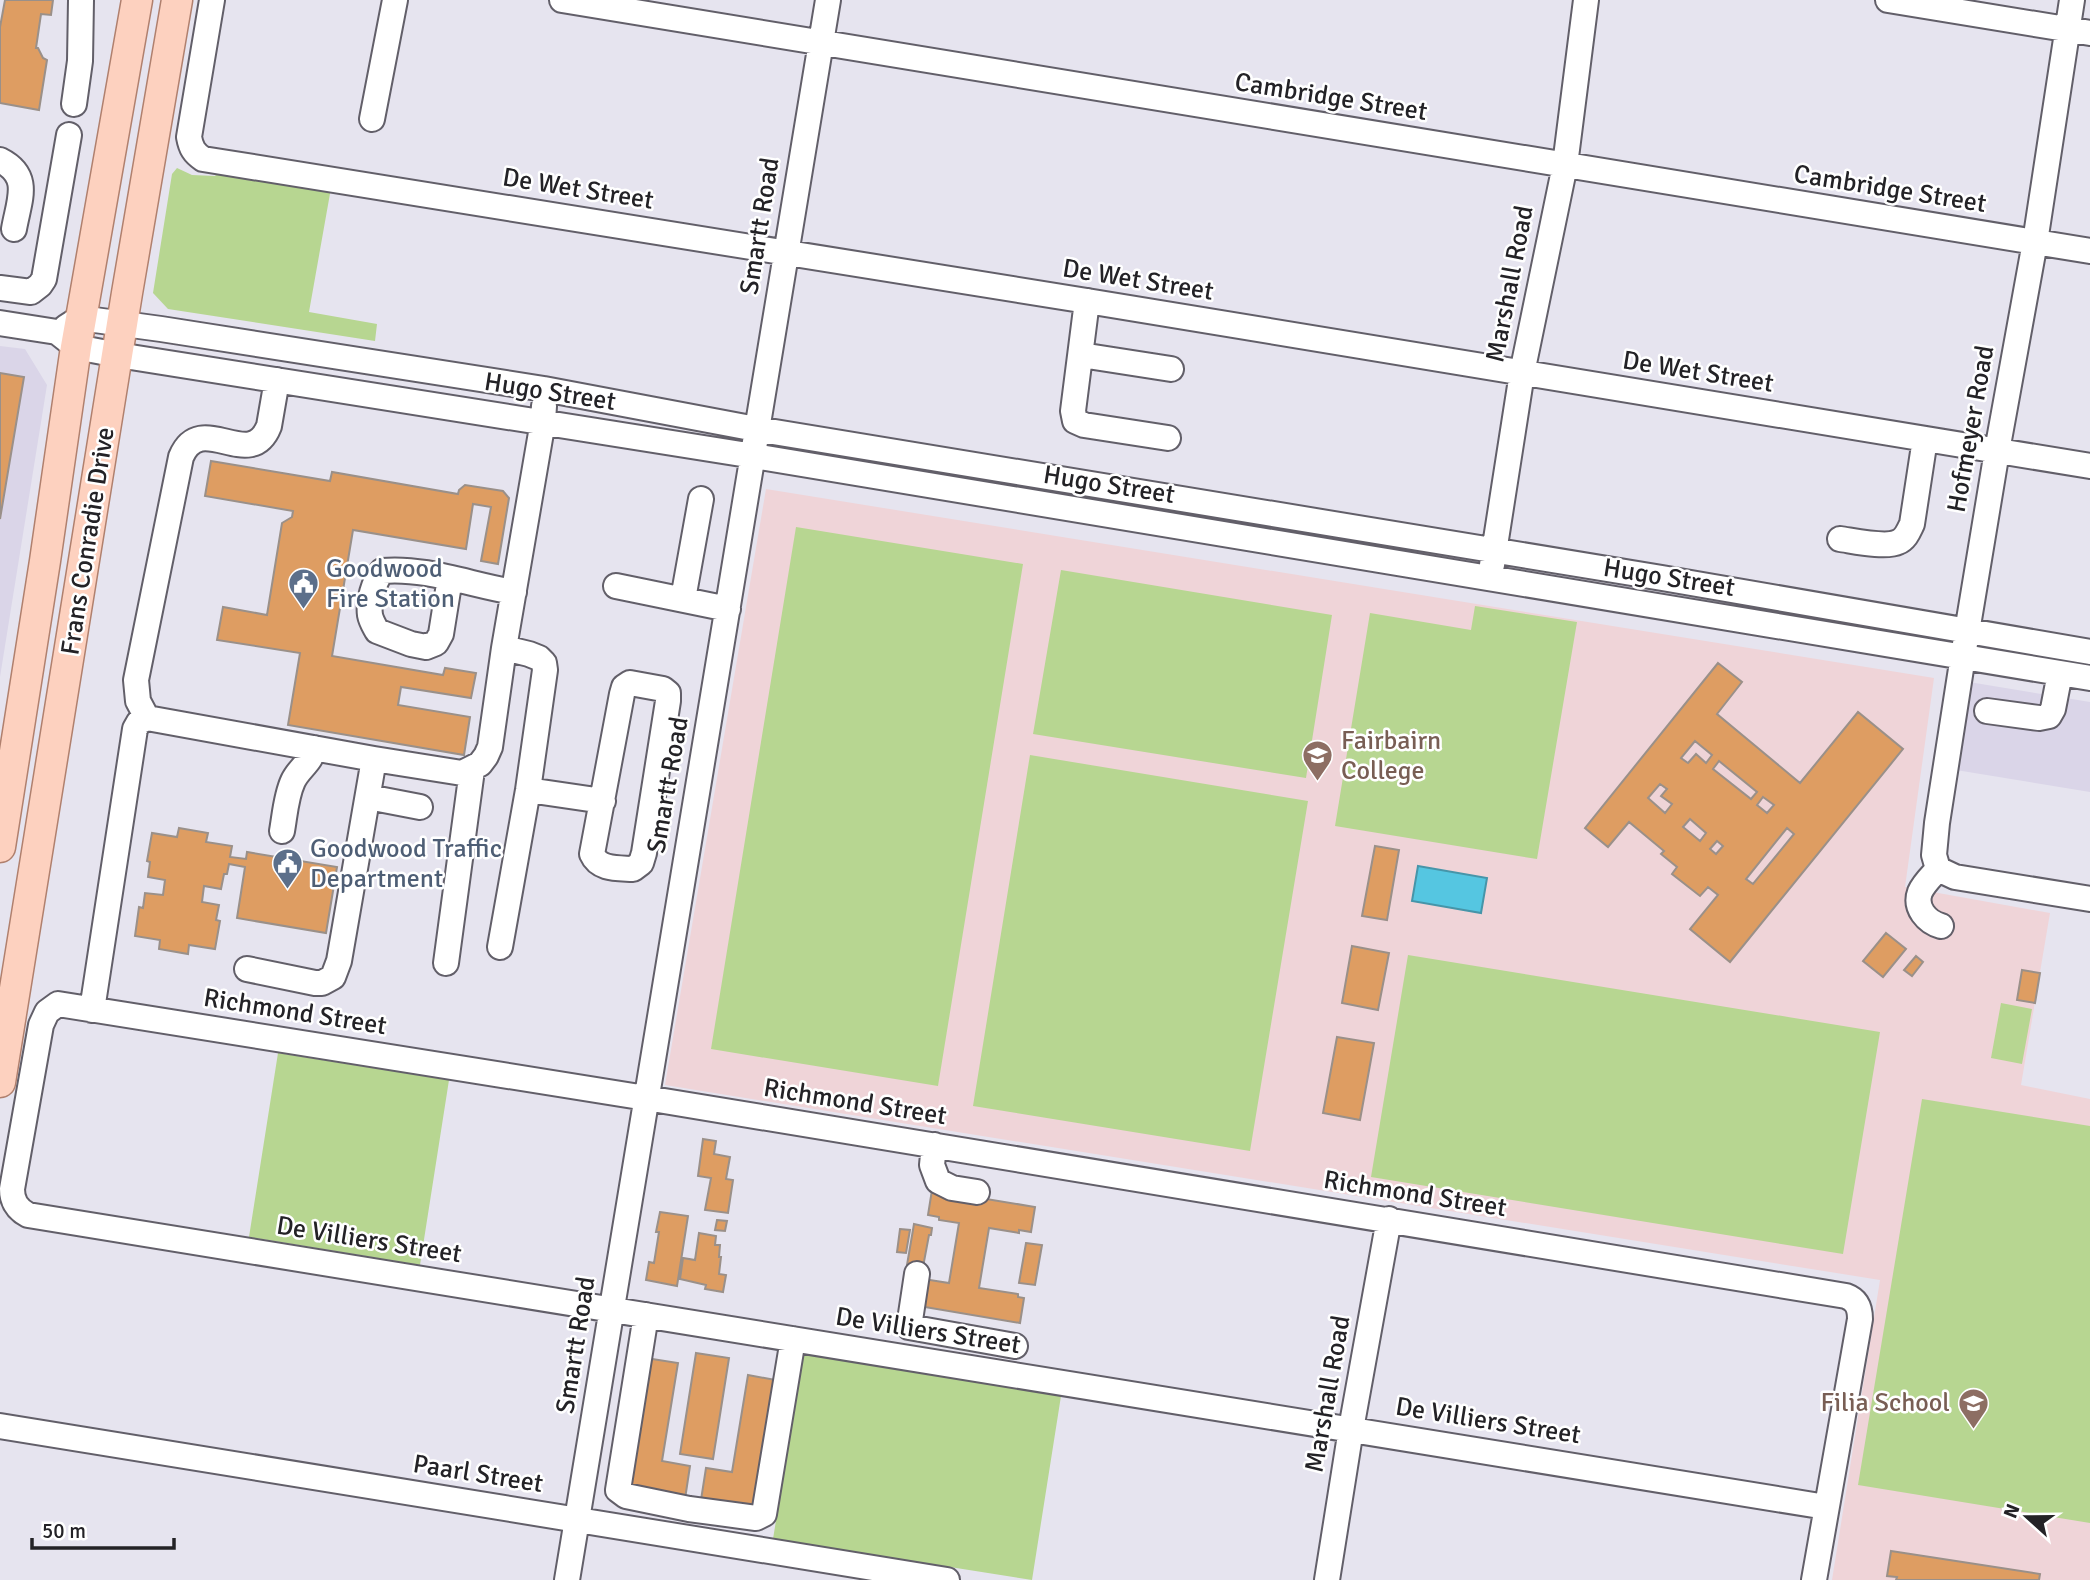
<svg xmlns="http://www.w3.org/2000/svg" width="2090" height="1580" font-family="Signika,sans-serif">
<rect width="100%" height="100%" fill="#e6e4ef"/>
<path fill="#dad5e8" d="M0,346L25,349L47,385L0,677Z
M1969,682L2090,702V792L1956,770Z"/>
<path fill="#efd4d8" d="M766,489L1934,678L1905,887L2050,913L2021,1085L2090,1099V1580H1832L1880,1280L665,1085Z"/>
<path fill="#b7d691" d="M177,168L192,175L215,176L219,172L331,188L309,312L377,324L375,341L168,309L153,293L172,174Z
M796,527L1023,564L938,1086L711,1049Z
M1061,570L1332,615L1306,778L1033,734Z
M1475,606L1577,622L1537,859L1335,826L1370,613L1471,630Z
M1030,755L1308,801L1250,1151L973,1106Z
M1408,955L1880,1032L1843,1254L1371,1177Z
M2001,1003L2032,1009L2022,1064L1991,1058Z
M278,1053L449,1080L420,1265L249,1237Z
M1922,1099L2090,1126V1523L1858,1485Z
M803,1354L1061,1396L1032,1580L773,1539Z"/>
<path fill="#55c6e1" stroke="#4695a9" stroke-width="2" d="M1418,866L1487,878L1481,913L1412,901Z"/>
<path fill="#de9d62" stroke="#9a9089" stroke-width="2" fill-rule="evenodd" d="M5,0H53L51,15L41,14L36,48H38L43,58L47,60L39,110L0,103V27Z
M0,373L24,377L0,519Z
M211,461L330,481L332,472L458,494L459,490L465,485L503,491L509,498L498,564L481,561L491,507L473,504L466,549L353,530L332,656L443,675L445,668L476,673L471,698L401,687L398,705L470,717L464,755L288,725L300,653L217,640L223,607L267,615L282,523L292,517L293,511L205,496Z
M1718,663L1742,682L1717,714L1800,783L1858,712L1903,749L1730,962L1690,929L1718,895L1708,887L1700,896L1672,874L1677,867L1661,854L1664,851L1629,822L1608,847L1585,828ZM1695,741L1712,755L1706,763L1696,754L1688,763L1681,758ZM1719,761L1757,792L1751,799L1713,769ZM1660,784L1667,789L1661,796L1672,804L1665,813L1648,798ZM1763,797L1774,805L1767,813L1757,805ZM1690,819L1706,833L1700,841L1683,827ZM1787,828L1794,834L1753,884L1746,879ZM1717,841L1723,846L1716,854L1710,849Z
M179,828L208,833L206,842L232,846L230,857L246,859L247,852L337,867L326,933L237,918L245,867L229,864L227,874H224L221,889L204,886L202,902L219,905L216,920L220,921L215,949L189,945L188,954L159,949L160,940L135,936L139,907L143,908L145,893L163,895L165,880L148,877L150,862L147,861L152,833L177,837Z
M1375,846L1399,850L1387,920L1362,916Z
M1886,933L1906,949L1883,977L1863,961Z
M1352,946L1389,953L1378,1010L1342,1003Z
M1916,956L1923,962L1912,976L1904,970Z
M2022,970L2040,973L2035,1003L2017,1000Z
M1337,1037L1374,1043L1360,1120L1323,1113Z
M703,1139L716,1141L714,1154L730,1157L726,1179L733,1180L728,1213L705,1210L711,1178L698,1176Z
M932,1190L1035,1207L1031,1232L1019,1230V1233L989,1228L979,1288L1018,1294V1297L1024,1298L1020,1323L913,1305L924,1279L949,1283L959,1223L939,1220V1217L928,1215Z
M660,1212L688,1216L677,1286L646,1280L649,1262L654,1263L659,1232H656Z
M717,1220L727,1221L725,1231L715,1230Z
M914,1224L932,1228L931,1235H929L923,1267L907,1265Z
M900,1229L910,1230L906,1253L897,1252Z
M699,1233L716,1236L715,1245H720L719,1257H721L719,1274L726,1275L723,1292L705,1289L706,1285L680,1279L683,1258L695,1260Z
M1026,1243L1042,1245L1035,1285L1019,1283Z
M696,1353L729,1358L713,1459L680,1454Z
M646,1358L678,1363L662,1461L690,1466L685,1499L624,1489Z
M748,1375L781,1381L760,1509L701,1500L706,1468L732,1472Z
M1891,1551L2040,1574L2039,1580H1896L1897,1577L1887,1576Z"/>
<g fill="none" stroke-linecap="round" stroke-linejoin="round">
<defs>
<path id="minor" d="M212,0L189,137C191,148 194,153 203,159L1087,301L2090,466
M562,0L2090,251
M1888,0L2090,33
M74,104L80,61L81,0
M372,119L395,0
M0,160C32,176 19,200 14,229
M0,288L31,292L40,285L44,279L69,135
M1087,301L1073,411L1075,421L1084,425L1168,438
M0,323L57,332L76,347L118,355L754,456L2090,678
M66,327L80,318L161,329L544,389L756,429L1662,578L2090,652
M1081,355L1171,369
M1840,539C1854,541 1886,548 1898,542C1906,539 1909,530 1912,524L1925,439
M1492,565L1522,373L1565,165L1586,0
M450,578L441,634L436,643L426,647L411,644L377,631C375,627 371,621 370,615C368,601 374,582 382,571C426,567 471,585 514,592
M616,586L728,609
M683,599L701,499
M630,683L663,689L668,693V701L644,853L641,863L633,869C618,868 599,870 592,854L622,694L624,687Z
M1987,711L2039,718L2049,716L2053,709L2060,673
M147,718L138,701L136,680L181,457C201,409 250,474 269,426L277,380
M528,790L603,801
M368,797L420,807
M282,831C285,814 286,796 293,781C299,768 311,763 314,748
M1938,869L1934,855L1937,823L1963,656L1997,451L2035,242L2072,0
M1938,869L1955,877L2090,899
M1938,869C1932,876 1924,883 1920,892C1914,908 1927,922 1941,926
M500,947L528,790L545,670L544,663L539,658L529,654L504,648
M446,963L472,770
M247,969L315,983H322L333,977L339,961L374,759
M92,1010L135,729L139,722L147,718L374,759L462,773L480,764L486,756L490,747L504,648L543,421L544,406
M934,1145L932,1165L938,1181L952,1188L977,1192
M917,1274L909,1327L1015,1346
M646,1315L618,1490L626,1496L689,1509L756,1518L764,1514L793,1339
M0,1426L947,1580
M567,1580L828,0
M1327,1580L1351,1429L1389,1219
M1814,1580L1860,1319C1860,1308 1857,1300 1846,1296L646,1098L58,1004L47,1012L41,1025L12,1189C12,1201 17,1209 28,1215L1826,1507"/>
<path id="major" d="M0,847L45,561L76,347L137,0
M0,1082L127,293L177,0"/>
</defs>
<use href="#minor" stroke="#625f69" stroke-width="28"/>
<use href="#major" stroke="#b0806e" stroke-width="33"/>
<use href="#minor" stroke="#fff" stroke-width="24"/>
<use href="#major" stroke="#fdd1bf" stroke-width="30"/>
</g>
<defs>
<symbol id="civic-pin" viewBox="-11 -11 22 30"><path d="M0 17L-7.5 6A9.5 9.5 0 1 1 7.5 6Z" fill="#5c6f8a" stroke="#fff"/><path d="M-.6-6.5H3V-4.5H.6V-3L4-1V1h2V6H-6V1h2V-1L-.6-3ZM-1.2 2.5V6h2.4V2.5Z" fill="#fff"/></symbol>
<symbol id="school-pin" viewBox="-11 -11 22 30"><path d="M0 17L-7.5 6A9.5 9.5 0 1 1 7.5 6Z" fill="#8d6e63" stroke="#fff"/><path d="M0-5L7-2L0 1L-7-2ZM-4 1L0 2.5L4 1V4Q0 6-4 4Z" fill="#fff"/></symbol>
</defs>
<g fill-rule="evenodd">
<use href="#civic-pin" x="286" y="566" width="35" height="47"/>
<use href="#school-pin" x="1300" y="738" width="35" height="47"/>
<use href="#civic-pin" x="270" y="846" width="35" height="47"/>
<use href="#school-pin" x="1956" y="1386" width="35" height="47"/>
</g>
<g text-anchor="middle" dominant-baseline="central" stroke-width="5" stroke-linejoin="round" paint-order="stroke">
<g font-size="26" fill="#232226" stroke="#fff">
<text transform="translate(1331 97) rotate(9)">Cambridge Street</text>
<text transform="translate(578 189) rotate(9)">De Wet Street</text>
<text transform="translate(1890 189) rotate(9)">Cambridge Street</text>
<text transform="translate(760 226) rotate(-81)">Smartt Road</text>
<text transform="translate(1138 280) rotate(9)">De Wet Street</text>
<text transform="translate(1510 284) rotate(-79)">Marshall Road</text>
<text transform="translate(1698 372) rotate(9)">De Wet Street</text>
<text transform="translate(550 392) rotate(9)">Hugo Street</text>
<text transform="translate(1971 429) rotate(-80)">Hofmeyer Road</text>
<text transform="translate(1109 485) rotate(9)">Hugo Street</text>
<text transform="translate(88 541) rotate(-81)">Frans Conradie Drive</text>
<text transform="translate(1669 578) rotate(9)">Hugo Street</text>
<text transform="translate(668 785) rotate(-80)">Smartt Road</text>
<text transform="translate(295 1012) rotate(9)">Richmond Street</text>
<text transform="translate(855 1102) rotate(9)">Richmond Street</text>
<text transform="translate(1415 1194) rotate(9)">Richmond Street</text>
<text transform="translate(369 1240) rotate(9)">De Villiers Street</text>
<text transform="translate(928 1331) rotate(9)">De Villiers Street</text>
<text transform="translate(576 1345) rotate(-81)">Smartt Road</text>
<text transform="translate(1328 1394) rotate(-80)">Marshall Road</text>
<text transform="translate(1488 1421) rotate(9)">De Villiers Street</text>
<text transform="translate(478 1474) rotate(9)">Paarl Street</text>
</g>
<g font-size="26" fill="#4e5e75" stroke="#fff" text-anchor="start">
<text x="326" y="569">Goodwood<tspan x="326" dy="30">Fire Station</tspan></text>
<text x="310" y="849">Goodwood Traffic<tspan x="310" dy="30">Department</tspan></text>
</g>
<g font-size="26" fill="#785e54" stroke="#fff" text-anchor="start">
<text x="1341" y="741">Fairbairn<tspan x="1341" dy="30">College</tspan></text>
<text x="1950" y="1403" text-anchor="end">Filia School</text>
</g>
</g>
<g transform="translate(2027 1517) rotate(291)" stroke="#ffffff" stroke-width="5" paint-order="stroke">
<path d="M0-5L12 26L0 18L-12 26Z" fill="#232226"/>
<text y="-10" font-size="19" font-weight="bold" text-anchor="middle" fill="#232226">N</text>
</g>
<path d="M32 1538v10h142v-10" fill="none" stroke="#232226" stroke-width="3.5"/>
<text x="42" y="1538" font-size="21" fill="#232226" stroke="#ffffff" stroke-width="5" paint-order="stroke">50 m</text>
</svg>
